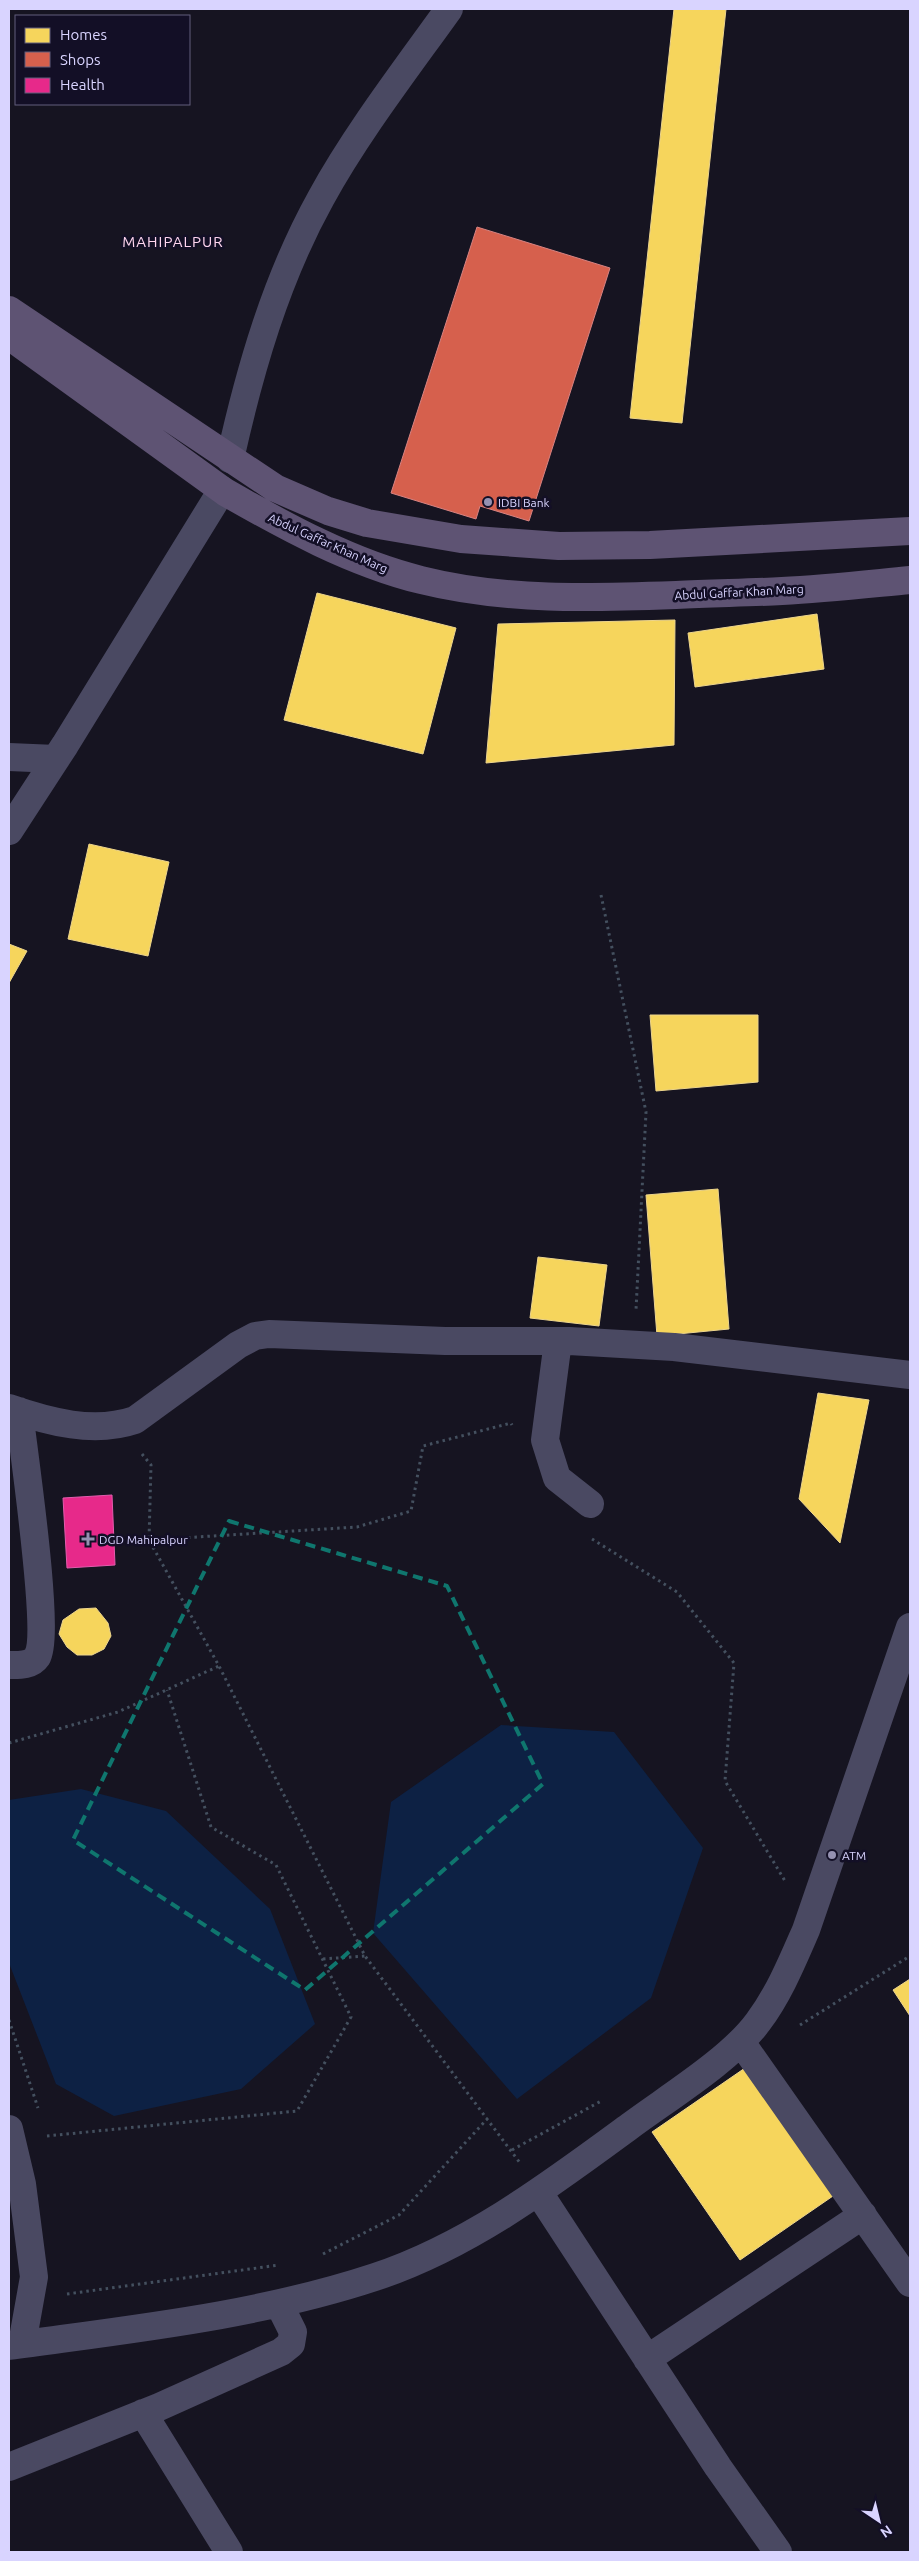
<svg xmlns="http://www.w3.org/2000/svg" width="919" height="2561" font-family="Ubuntu,sans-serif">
<rect width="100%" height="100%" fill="#161421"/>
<path fill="#0d2144" d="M501,1725L614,1732L703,1848L651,1998L517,2099L373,1933L391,1802Z
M81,1789L166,1811L270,1909L315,2024L241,2089L114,2116L56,2084L9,1963V1800Z"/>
<path fill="#f6d55c" stroke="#edd58d" d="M674,9H726L682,423L630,418Z
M317,593L456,628L423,754L284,720Z
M817,614L824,669L695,687L688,633Z
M675,620L674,745L486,763L498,624Z
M89,844L169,862L148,956L68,939Z
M9,944L27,951L9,983Z
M650,1015H758V1082L656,1091Z
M718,1189L729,1329L657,1336L646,1195Z
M538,1257L607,1265L599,1326L530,1318Z
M818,1393L869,1400L840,1543L799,1499Z
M96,1608L108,1623L111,1636L104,1649L92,1655H77L67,1647L59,1634L63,1620L79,1609Z
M910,1979V2016L893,1990Z
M745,2068L833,2196L740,2260L652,2132Z"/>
<path fill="#d6604d" stroke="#d78382" d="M477,227L610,268L529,521L480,506L476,519L391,493Z"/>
<path fill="#e7298a" stroke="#e35cad" d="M112,1495L115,1565L67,1568L63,1498Z"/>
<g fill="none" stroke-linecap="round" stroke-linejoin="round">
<path stroke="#44505f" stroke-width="3" stroke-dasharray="2.5 4" stroke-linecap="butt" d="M601,895L646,1112L636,1310
M142,1454L151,1465L149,1540L219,1666L365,1956L520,2163
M592,1539L677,1592L734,1663L725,1781L785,1881
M149,1540L357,1527L411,1511L423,1446L511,1423L512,1425
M9,1743L118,1712L219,1666
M323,1959L365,1956
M9,2020L38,2108
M800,2025L910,1956
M47,2136L297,2111L351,2017L276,1865L211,1827L167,1690
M512,2150L603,2100
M323,2254L399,2215L488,2118
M67,2294L279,2265"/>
<path stroke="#4a4962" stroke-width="28" d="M230,459C250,369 276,279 321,198C356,134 406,69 449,9
M9,757L56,759
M9,831L65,745L222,490
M558,1341L545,1440L557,1478L590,1504
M9,1408C49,1422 94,1434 135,1420L238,1345L255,1336L269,1334L445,1341H569L674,1347L910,1375
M9,1665C18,1665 31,1666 37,1657C51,1634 23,1448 19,1411
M741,2042L910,2283
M9,2129L22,2184L34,2277L22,2344
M539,2193L718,2467L778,2552
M9,2346C131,2329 257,2316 375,2277C469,2246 551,2184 630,2126C669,2097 730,2060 758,2022C779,1994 792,1962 806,1930L910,1627
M647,2359L863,2215
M143,2413L229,2552
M9,2467L159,2407L281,2352L291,2344L293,2332L279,2304"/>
<path stroke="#5e5373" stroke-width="28" d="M9,310L275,488L328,511L367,523L461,539L559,546L650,545L910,531
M9,336L225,492C286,527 352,563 421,580C505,601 591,598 676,595C712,593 747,593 782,591C825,589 868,584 910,580"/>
</g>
<path fill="none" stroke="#0f766e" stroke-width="4" stroke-dasharray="10 6" stroke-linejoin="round" d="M229,1521L447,1586L543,1784L305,1990L73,1840Z"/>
<g fill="#9591b1" stroke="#130f26" stroke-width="2">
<circle cx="488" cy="502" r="5"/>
<path d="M85.5 1531.5h5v5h5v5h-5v5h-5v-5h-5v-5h5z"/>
<circle cx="832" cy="1855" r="5"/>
</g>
<g text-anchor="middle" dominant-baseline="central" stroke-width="5" stroke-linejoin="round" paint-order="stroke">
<g font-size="12" fill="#d9d4ff" stroke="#130f26" text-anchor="start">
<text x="498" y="502">IDBI Bank</text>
<text x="99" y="1539">DGD Mahipalpur</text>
<text x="842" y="1855">ATM</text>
</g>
<g font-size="12" fill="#d9d4ff" stroke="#130f26">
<text transform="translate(328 543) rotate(24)">Abdul Gaffar Khan Marg</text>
<text transform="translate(739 592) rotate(-3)">Abdul Gaffar Khan Marg</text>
</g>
<g font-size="15" letter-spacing="1" fill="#ffd6f0" stroke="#130f26">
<text x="173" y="241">MAHIPALPUR</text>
</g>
</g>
<rect width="919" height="2561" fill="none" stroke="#d9d4ff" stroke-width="20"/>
<rect x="15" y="15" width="175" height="90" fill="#130f26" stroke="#625e7d"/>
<rect x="25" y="28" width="25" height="15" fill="#f6d55c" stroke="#625e7d"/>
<text x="60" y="40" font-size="15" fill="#d9d4ff">Homes</text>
<rect x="25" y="52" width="25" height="15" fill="#d6604d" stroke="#625e7d"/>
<text x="60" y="65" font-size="15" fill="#d9d4ff">Shops</text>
<rect x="25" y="78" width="25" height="15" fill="#e7298a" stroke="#625e7d"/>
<text x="60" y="90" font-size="15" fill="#d9d4ff">Health</text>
<g transform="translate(879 2521) rotate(145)" stroke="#130f26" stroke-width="4" paint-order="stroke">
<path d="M0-4L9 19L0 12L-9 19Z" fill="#d9d4ff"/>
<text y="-8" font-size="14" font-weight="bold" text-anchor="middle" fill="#d9d4ff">N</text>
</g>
</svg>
